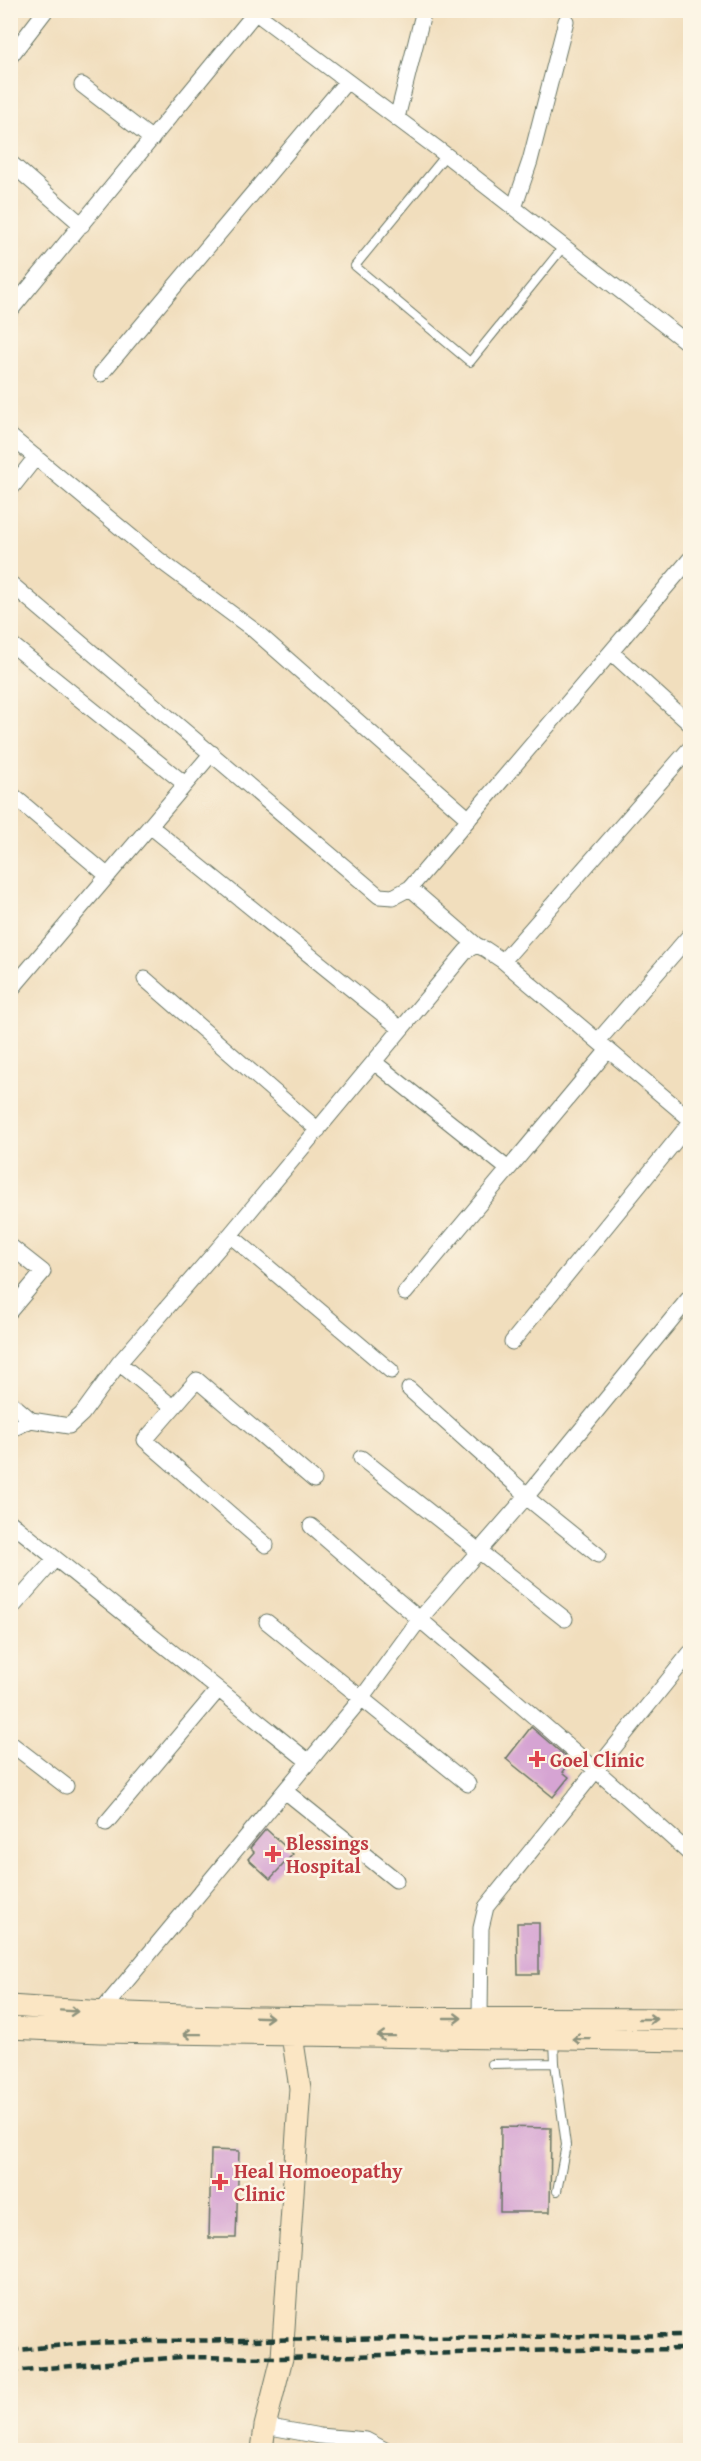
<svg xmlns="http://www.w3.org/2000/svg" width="701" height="2461" font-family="'Gentium Book Plus',serif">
<rect width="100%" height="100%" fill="#fcf5e5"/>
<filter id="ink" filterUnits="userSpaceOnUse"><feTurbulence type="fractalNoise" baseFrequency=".0167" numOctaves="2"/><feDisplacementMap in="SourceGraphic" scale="12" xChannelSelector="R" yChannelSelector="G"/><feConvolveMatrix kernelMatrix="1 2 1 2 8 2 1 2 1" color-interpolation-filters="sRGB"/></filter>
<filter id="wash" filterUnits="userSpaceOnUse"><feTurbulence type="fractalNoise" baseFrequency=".008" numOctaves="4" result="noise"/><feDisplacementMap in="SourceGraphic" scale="24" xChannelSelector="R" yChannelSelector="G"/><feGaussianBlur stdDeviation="1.35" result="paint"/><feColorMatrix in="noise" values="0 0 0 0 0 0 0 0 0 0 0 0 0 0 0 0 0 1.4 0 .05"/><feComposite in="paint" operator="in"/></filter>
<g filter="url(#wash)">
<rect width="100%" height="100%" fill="#f1debd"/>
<g id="blocks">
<path fill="#d6a4d3" d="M531,1727L571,1761L563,1772L569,1777L553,1797L506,1759Z
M266,1829L293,1854L270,1879L248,1859L254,1852L250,1848Z
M517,1923H539V1974H518Z
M501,2127L551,2128L550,2212H500Z
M211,2150L239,2151L236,2238H209Z"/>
</g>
</g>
<g filter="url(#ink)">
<use href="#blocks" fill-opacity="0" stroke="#687564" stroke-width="1.5"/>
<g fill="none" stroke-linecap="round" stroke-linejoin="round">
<defs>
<path id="lane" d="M446,155L355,266L470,362L564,246
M554,2040L555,2063
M492,2064L555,2063L566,2145L557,2191"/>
<path id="street" d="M252,10L446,155L690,345
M10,57L46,10
M82,85L152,139
M397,118L424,10
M13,165L82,225
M514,208L530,161L566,21
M10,311L255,13
M101,374L347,81
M10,436L158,559L255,631L469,819
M10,490L36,457
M10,583L379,896L393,897L410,888
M10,643L185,784
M611,652L690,724
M10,793L108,876
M150,826L401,1029
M476,945L410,888L690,559
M503,961L690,748
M145,979L318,1130
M10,991L212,753
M598,1041L690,935
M374,1062L508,1169
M230,1235L391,1371
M10,1246L43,1272L10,1311
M405,1293L608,1050
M512,1342L690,1123
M119,1363L173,1407
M409,1389L527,1495L526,1497L598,1555
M10,1402L31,1420
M10,1430L31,1420L69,1426L82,1414L119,1363L230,1235L466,951L476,945L485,949L503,961L690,1119
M361,1458L565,1619
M10,1522L309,1762
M311,1526C437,1636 567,1741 690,1854
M266,1545L145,1440L197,1380L314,1480
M10,1610L55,1559
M267,1622L468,1784
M10,1743L66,1786
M285,1791L396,1880
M106,1823L218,1690
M100,2013L361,1699L419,1620L526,1497L690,1297
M480,2018L481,1928L486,1907L690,1653
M265,2426L320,2436L366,2440L385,2450"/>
<path id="secondary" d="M10,2006C237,2023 464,2017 690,2019
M10,2028L100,2032L690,2041
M262,2450L265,2426L282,2358L300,2088L290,2022"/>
</defs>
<use href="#lane" stroke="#687564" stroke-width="10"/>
<use href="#street" stroke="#687564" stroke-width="17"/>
<use href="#secondary" stroke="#687564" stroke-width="23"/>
<use href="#lane" stroke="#fff" stroke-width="8"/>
<use href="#street" stroke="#fff" stroke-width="15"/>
<use href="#secondary" stroke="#fbe6c4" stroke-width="21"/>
<path stroke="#1f3d34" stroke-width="4.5" stroke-dasharray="9 4.5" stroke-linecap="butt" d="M10,2351L83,2343L158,2341L690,2335
M10,2371L182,2357L282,2358L561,2350L690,2349"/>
</g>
<defs><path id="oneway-shaft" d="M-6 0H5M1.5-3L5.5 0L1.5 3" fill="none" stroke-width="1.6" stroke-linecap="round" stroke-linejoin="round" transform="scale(1.5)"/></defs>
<g stroke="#8d927c">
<use href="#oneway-shaft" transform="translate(69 2011) rotate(4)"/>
<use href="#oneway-shaft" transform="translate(264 2017) rotate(2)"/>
<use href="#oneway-shaft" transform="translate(453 2018)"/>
<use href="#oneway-shaft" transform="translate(648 2019)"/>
<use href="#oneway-shaft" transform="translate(192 2034) rotate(-179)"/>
<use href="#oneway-shaft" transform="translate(386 2036) rotate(-179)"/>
<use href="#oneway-shaft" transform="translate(581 2039) rotate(-179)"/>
</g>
</g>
<g fill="#e0444e" stroke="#fcf5e5" stroke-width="2">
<path d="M534 1750h6v6h6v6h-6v6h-6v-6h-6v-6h6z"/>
<path d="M270 1845h6v6h6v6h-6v6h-6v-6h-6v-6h6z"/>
<path d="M217 2173h6v6h6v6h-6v6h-6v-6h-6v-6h6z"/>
</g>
<g text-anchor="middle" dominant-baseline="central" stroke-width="5" stroke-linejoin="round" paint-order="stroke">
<g font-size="20" font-weight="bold" fill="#be3a42" stroke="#fcf5e5" text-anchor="start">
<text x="550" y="1759">Goel Clinic</text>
<text x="286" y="1842">Blessings<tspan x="286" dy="23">Hospital</tspan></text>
<text x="234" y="2170">Heal Homoeopathy<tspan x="234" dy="23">Clinic</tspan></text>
</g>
</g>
<rect width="701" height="2461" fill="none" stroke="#fcf5e5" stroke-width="36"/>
</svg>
